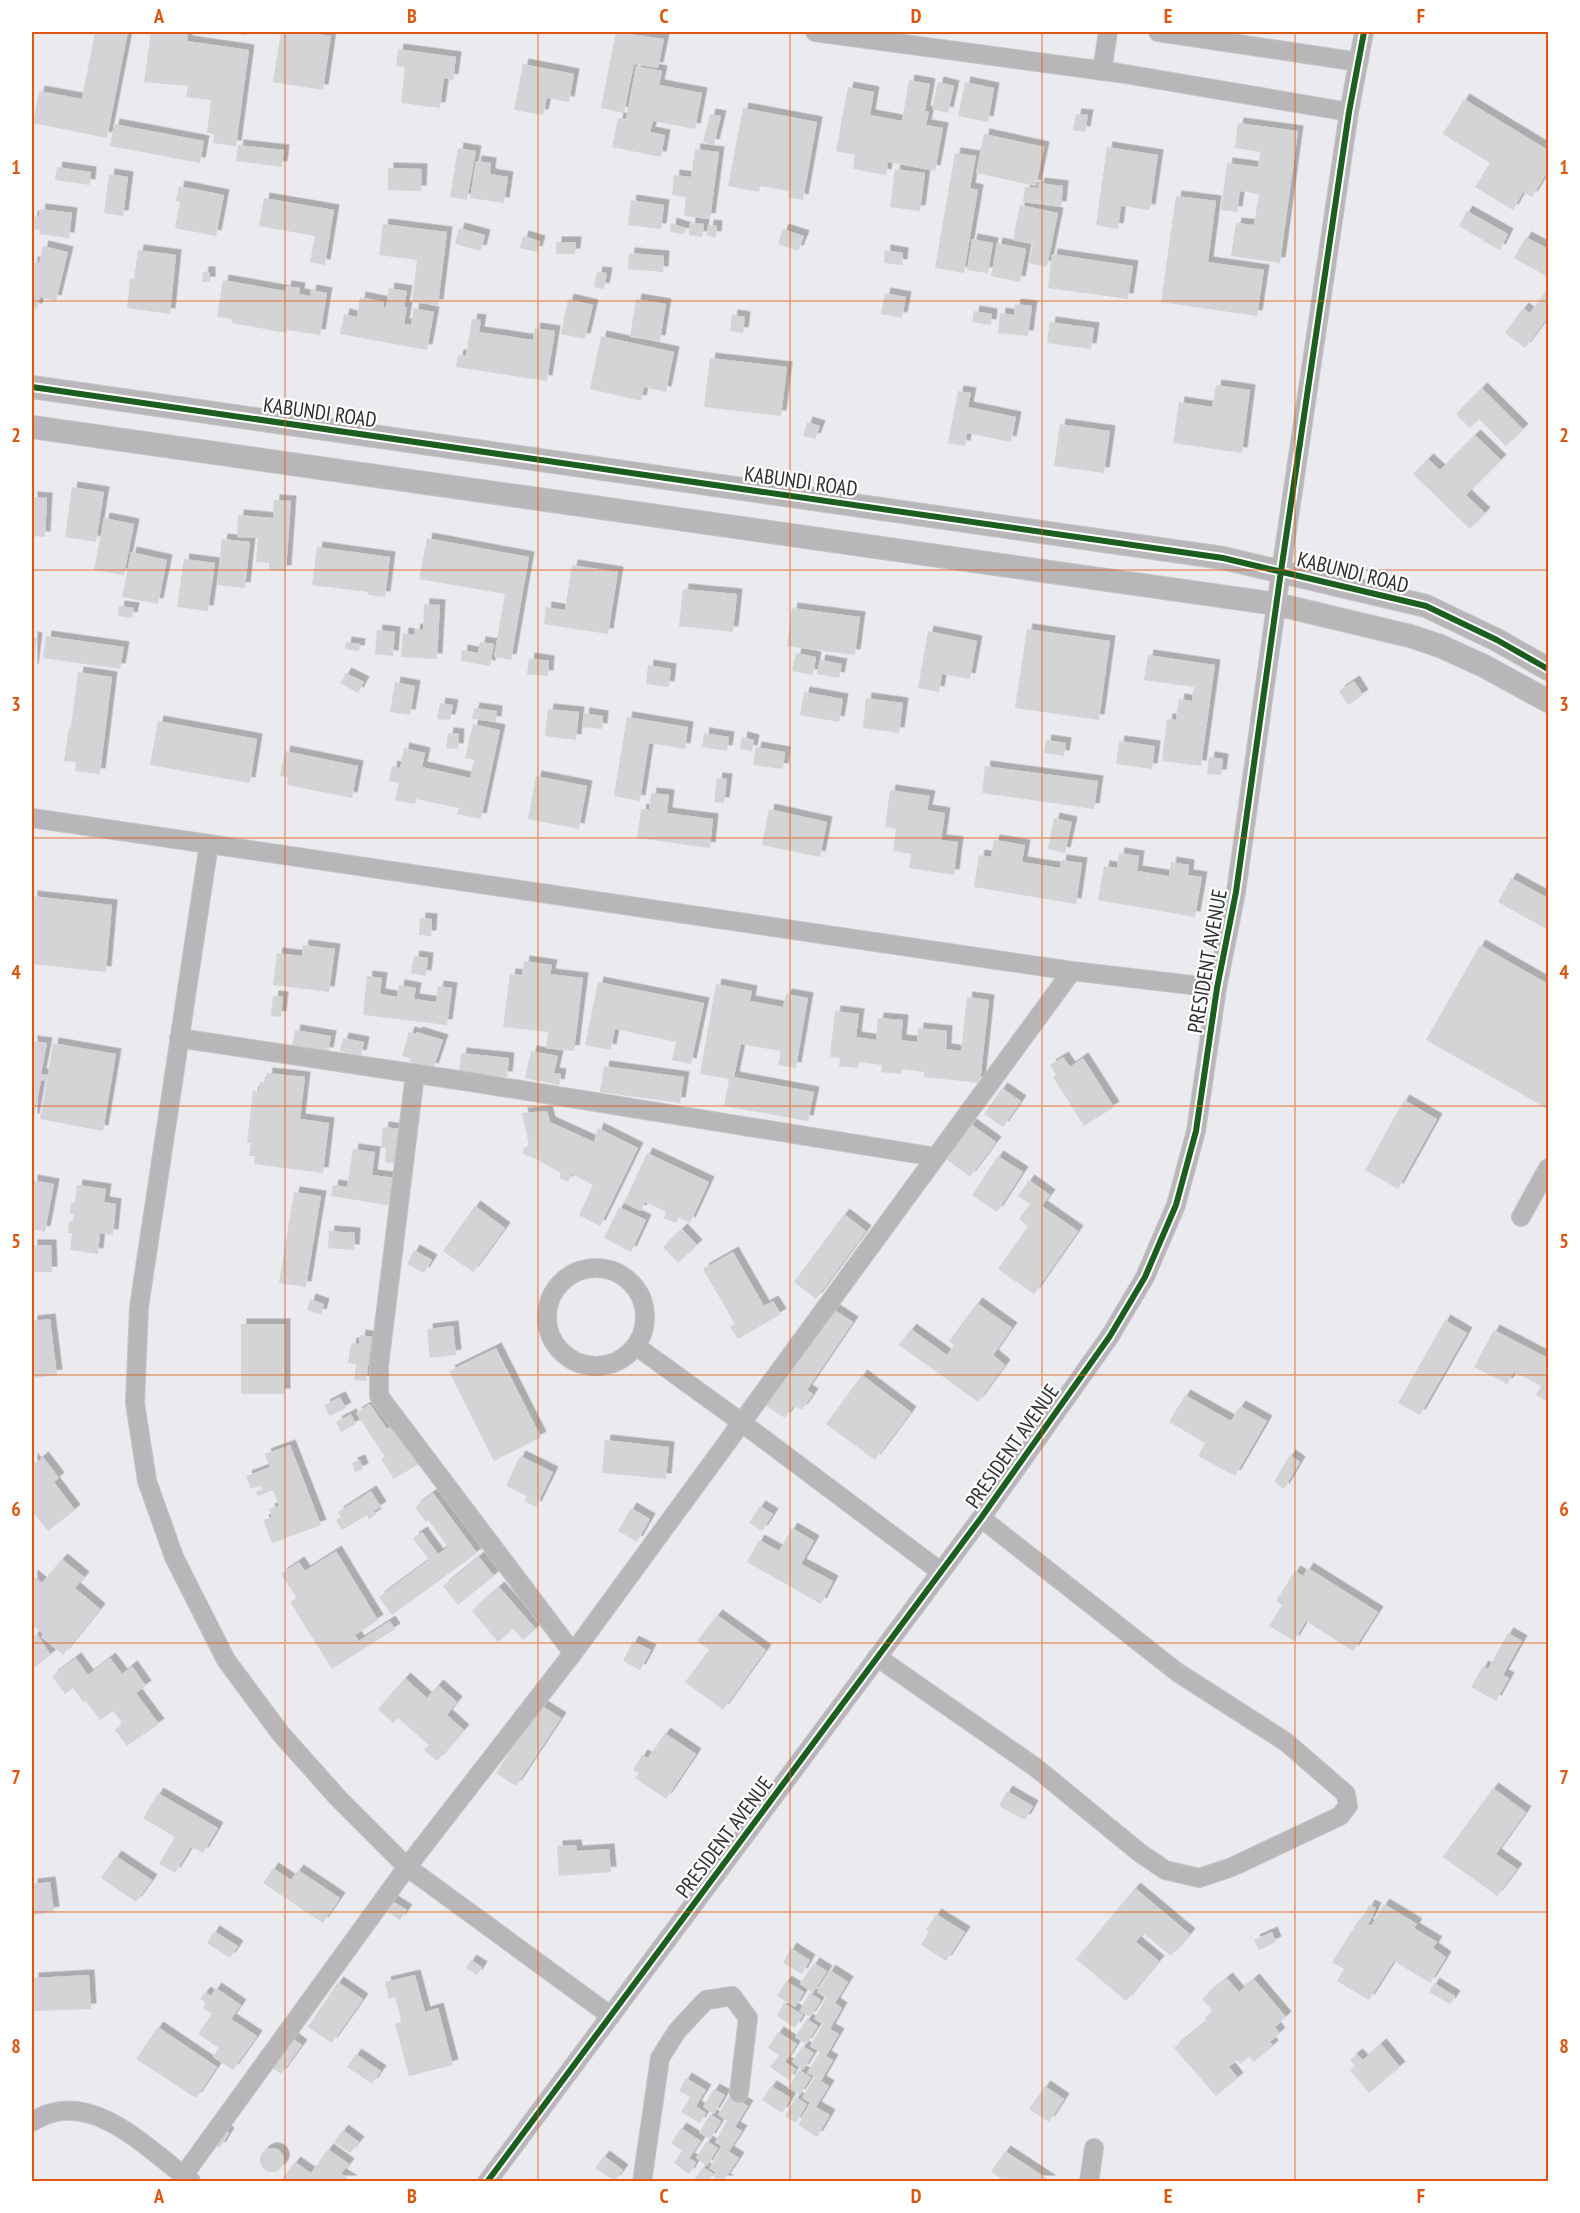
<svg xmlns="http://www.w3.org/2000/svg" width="1580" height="2213" font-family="'PT Sans Narrow',sans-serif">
<defs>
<filter id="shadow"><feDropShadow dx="5.5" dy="-5.5" stdDeviation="0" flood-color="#0004"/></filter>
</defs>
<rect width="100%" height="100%" fill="#eaeaef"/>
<path fill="#d4d3d6" filter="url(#shadow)" d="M95,32H128L107,138L33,123L39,91L82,99Z
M151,32H188L187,41L249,50L236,146L213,143L214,134L207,133L211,100L186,97L188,86L144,82Z
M225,32H247L246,35L225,33Z
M281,32H303L331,36L323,90L273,82Z
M616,32L664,39L658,68L634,64L624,113L601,108Z
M398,49L456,57L453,80L444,78L440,108L401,103L405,67L396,66Z
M523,64L574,74L569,102L547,98L543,115L514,110Z
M636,66L662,71L659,85L702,93L695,129L653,121L650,132L665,135L661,157L612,147L618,118L626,119Z
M909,80L930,84L925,111L929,112L926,125L943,128L935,171L888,162L886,175L853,169L855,155L836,151L848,87L874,92L870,115L902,121Z
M938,82L954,86L948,113L932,109Z
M965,82L994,88L988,122L958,116Z
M1464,99L1548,150V171L1532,197L1523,192L1513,210L1475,187L1490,163L1443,134Z
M743,108L817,122L803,200L788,197L789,191L760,186L759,192L728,186Z
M710,114L721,116L714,145L703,142Z
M1076,114L1088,115L1085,132L1073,130Z
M1238,123L1298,131L1280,263L1231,256L1236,223L1254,225L1259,194L1240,191L1237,212L1221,210L1227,163L1258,167L1260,152L1235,148Z
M114,124L204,141L200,163L110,146Z
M984,134L1044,147L1036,186L976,173Z
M238,145L284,150L282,167L236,161Z
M1107,147L1158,155L1150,210L1121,206L1118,229L1096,225Z
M458,148L476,151L467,200L450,197Z
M695,149L719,152L710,219L684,216L686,197L672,195L674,175L691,177Z
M955,153L976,156L970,188L978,190L964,273L935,268Z
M476,161L491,163L490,174L508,177L504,203L470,198Z
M57,167L91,172L90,185L55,180Z
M388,168L422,169L421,191L388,190Z
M895,169L925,173L920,211L890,207Z
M109,174L128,177L123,216L104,213Z
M1039,183L1063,186L1061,207L1023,202L1025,187L1038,188Z
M179,186L224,195L216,236L175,228L180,202L176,201Z
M1176,196L1216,201L1208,262L1264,270L1257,316L1161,302Z
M264,198L334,210L325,265L310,262L315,236L259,226Z
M631,200L664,205L661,229L628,225Z
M1020,205L1058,213L1047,267L1029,263L1033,244L1013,240Z
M40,209L72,213L69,238L39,234L40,230L32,229V216L39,217Z
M1467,211L1508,234L1500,250L1483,241L1488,232L1483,240L1459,226Z
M671,223L686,228L684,234L670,232Z
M690,223L704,224L702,237L689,235Z
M383,224L447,232L438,305L412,302L417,260L379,255Z
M708,225L717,226L716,237L707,236Z
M459,228L485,235L481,251L455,244Z
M783,229L804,236L798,251L778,244Z
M523,236L540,241L537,252L520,248Z
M1526,237L1548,249V277L1514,258Z
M972,239L993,243L988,273L967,270Z
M556,242H576L575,254H556Z
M997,243L1026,249L1020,282L991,276Z
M43,246L68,252L56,301L40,297L37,309L32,308V262L39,263Z
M138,250L176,255L170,314L127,308L130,279H134Z
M885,250L903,253L902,265L884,263Z
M629,253L664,256L663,272L628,269Z
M1052,254L1133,266L1128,299L1048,288Z
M203,272H210V282H202Z
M597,272L607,273L604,289L594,287Z
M223,280L285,291L286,286L300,288L299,294L310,296L311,290L327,293L320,335L287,330V333L232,323V319L217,317Z
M389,288L407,291L404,307H407L404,324L411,325L414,308L434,312L427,350L340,334L344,314L357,317L360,297L384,302L383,307L386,308Z
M1548,288V317L1525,348L1505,333L1523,308L1530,313Z
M885,293L906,297L902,318L881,314Z
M568,299L593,305L585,339L561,334Z
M636,299L666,304L660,341L630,337Z
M1015,304L1032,306L1028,336L998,333L1000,313L1014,315Z
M974,311L992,314L991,325L972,322Z
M732,315L745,317L743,333L730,331Z
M472,319L481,320L479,332L533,340L535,328L555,331L547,381L456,367L458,355L466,356Z
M1050,322L1094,328L1091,349L1047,343Z
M601,336L674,352L666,392L644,387L641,401L590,389Z
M710,358L787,367L781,416L704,407Z
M1216,385L1250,390L1242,453L1173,443L1179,402L1212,407Z
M1482,388L1523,429L1506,446L1479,419L1470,428L1456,414Z
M958,391L971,393L968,407L1016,417L1011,442L967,433L965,446L948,443Z
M807,422L820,426L815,439L803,436Z
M1060,424L1110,431L1104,473L1054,466Z
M1475,435L1501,460L1466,495L1485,513L1470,529L1413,474L1428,459L1440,470Z
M72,487L104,492L96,542L65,537Z
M32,497L47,498L45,537L32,536Z
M274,500L291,501L286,571L269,570V563L256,562L258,538L237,537L238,515L273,518Z
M104,518L134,524L124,575L94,570Z
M427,538L529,557L511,660L494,657L505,594L419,579Z
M222,539L250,542L245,588L217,585Z
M317,547L390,557L385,597L368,595V592L312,585Z
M131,552L167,560L158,604L122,597Z
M184,559L215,563L208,611L177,607Z
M572,565L618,572L608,634L544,624L546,607L565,610Z
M683,589L737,594L733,632L679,626Z
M424,604L440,605L437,659L401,657L403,633L414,635L415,629L423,630Z
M119,606L134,608L132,618L118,616Z
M792,608L860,617L855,655L787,646Z
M1027,629L1110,641L1099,720L1015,708Z
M377,630L395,632L393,656L375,654Z
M928,631L977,641L970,679L942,674L939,692L918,688Z
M46,636L124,647L120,669L43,658Z
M32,637L37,638L33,670H32Z
M346,642L360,644L359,651L345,649Z
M480,642L494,644L490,666L461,661L462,650L478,653Z
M796,653L816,657L813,675L792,671Z
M1148,655L1215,665L1201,766L1162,761L1167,719L1176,720L1179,699L1192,701L1194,687L1144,680Z
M529,658L549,661L548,676L527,674Z
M820,660L842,664L839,678L817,674Z
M648,665L671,669L669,687L646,684Z
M78,672L112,677L100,774L75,771L76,762L64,761L69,727H71Z
M346,673L364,682L358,693L340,683Z
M1354,681L1363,695L1348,705L1339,691Z
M395,682L415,686L410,715L390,712Z
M804,692L843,699L839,722L800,715Z
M866,698L903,703L899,733L863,728Z
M440,703L453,705L450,720L437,719Z
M474,708L497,711L496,722L472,719Z
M548,709L579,712L576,740L545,736Z
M584,713L603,716L602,729L582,727Z
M627,717L688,727L685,749L649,743L640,801L614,796Z
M158,721L257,739L250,783L150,765Z
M473,724L500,730L481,819L457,814L459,808L416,799L415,804L395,800L399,783L389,781L392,766L400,768L404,748L425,753L422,767L470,778L474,760L465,758Z
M448,733L459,734L458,749L446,748Z
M704,733L729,737L727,751L702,747Z
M742,737L754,740L752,751L740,749Z
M1046,740L1066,743L1064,756L1044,753Z
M1119,741L1155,746L1152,769L1116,764Z
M756,747L785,752L783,769L753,765Z
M285,751L358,766L352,798L287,785L288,778L280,776Z
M1209,757L1223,759L1221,775L1207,774Z
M985,766L1098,781L1094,809L982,793Z
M536,776L587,786L579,829L528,819Z
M717,778L727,779L724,803L714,802Z
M890,790L930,796L927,810L945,813L941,840L958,842L954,875L909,868L911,854L893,851L896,829L885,827Z
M651,793L669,795L667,813L713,819L710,848L637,838L641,809L649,810Z
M769,809L827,822L820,857L762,845Z
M1054,818L1072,822L1065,853L1048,849Z
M994,840L1025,845L1022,862L1060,868L1061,860L1082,863L1076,904L974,887L979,855L991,857Z
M1119,853L1139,856L1137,871L1169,876L1171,862L1189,865L1188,875L1202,877L1195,917L1098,900L1104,866L1117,868Z
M1511,878L1548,898V930L1498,902Z
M32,896L112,905L106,972L32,964Z
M420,918L432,919L431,936L419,935Z
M303,945L335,949L329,992L273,985L277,953L302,956Z
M1480,945L1548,984V1109L1426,1040Z
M414,956L428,958L426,976L411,973Z
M524,961L552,965L550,974L583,978L574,1051L546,1048L548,1032L503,1027L510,974L522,975Z
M367,976L382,978L380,994L397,997L399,985L416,988L414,999L436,1002L438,986L452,988L447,1025L363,1015Z
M598,982L704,1003L691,1064L672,1060L676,1042L615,1029L611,1050L585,1045Z
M716,984L752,991L750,1001L783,1007L786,994L808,998L796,1068L778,1065L781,1051L741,1044L734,1077L814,1092L808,1121L724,1106L729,1079L700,1074Z
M273,996L283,997L281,1017L271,1016Z
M967,997L989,1000L980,1083L924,1077V1072L902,1069L901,1074L881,1072L882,1065L859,1062L858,1068L839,1066L840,1058L830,1057L835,1011L859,1014L856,1037L876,1040L878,1018L903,1020L901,1040L917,1042L918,1028L947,1031L946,1049L961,1051Z
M295,1030L331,1036L328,1053L292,1047Z
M409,1032L416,1034L417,1032L443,1040L433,1069L410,1062L411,1059L402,1056Z
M343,1038L364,1042L361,1056L340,1051Z
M32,1041L47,1043L41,1074L48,1075L53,1043L116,1054L103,1131L40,1119L47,1081L41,1080L34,1119H32Z
M531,1051L558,1056L554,1073L561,1074L559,1085L525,1078Z
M461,1053L509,1058L507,1077L459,1072Z
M1063,1057L1070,1067L1083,1058L1114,1107L1084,1126L1053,1077L1056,1075L1050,1065Z
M604,1066L684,1077L680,1103L600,1092Z
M267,1073L305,1077L300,1119L329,1123L323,1173L254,1164L255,1156H249L251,1143H247L253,1091L259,1092L260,1082H266Z
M1002,1088L1021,1101L1003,1127L984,1114Z
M1404,1100L1437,1119L1398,1189L1365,1170Z
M547,1111L550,1122L594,1142L598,1128L638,1148L600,1226L579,1215L593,1185L572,1174L568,1182L559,1178L561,1173L536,1159L523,1154L524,1148L529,1145L522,1113Z
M971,1124L996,1142L970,1177L946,1159Z
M383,1127L401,1129L398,1164L385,1162L386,1148H381Z
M353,1149L375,1152L372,1175L396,1178L393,1206L331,1196L333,1185L347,1187Z
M647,1153L709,1182L690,1223L679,1217L676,1223L664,1218L666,1212L645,1202L641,1211L624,1203Z
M998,1156L1023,1172L997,1212L972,1195Z
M32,1180L54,1184L45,1232L32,1229Z
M1029,1180L1050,1195L1042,1206L1078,1231L1034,1294L998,1269L1028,1226L1019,1219L1030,1204L1018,1196Z
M77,1185L106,1189L104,1202L116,1204L113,1235L100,1233L98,1254L70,1250L72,1233H68L69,1221H73L74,1214H70L71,1202L75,1203Z
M294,1192L321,1196L306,1287L279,1283Z
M475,1206L505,1228L473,1272L443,1251Z
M619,1207L646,1220L631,1252L604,1238Z
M844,1214L866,1231L816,1299L794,1282Z
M682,1229L697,1245L678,1263L663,1247Z
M329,1231L355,1233L354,1250L328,1248Z
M32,1245H51L52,1272H32Z
M414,1250L432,1260L424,1273L407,1264Z
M733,1252L764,1306L773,1301L781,1314L738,1339L730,1327L735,1324L703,1269Z
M310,1299L324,1304L321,1315L307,1310Z
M977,1303L1012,1328L993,1355L1005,1365L978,1402L899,1345L911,1329L947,1355L954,1345L949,1341Z
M833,1309L853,1322L807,1390L813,1394L802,1410L794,1405L785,1418L766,1406Z
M50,1319L57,1375L32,1378V1321Z
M1445,1320L1467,1333L1420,1415L1398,1403Z
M241,1324H285V1394H241Z
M453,1326L456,1355L430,1358L427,1329Z
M1494,1330L1548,1358V1402L1536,1395L1541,1386L1514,1372L1507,1384L1474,1367Z
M360,1335L372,1337L366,1381L354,1380L356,1364L348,1363L351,1343L359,1344Z
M496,1348L541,1437L494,1461L449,1371Z
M862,1375L911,1412L875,1460L826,1424Z
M1185,1395L1231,1421L1240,1406L1267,1421L1235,1476L1198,1456L1205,1443L1169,1422Z
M340,1397L346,1408L330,1416L324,1405Z
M370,1404L387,1429L393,1425L419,1464L394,1479L381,1459L385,1457L356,1413Z
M351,1414L356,1424L341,1432L336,1422Z
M605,1440L669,1447L666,1479L602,1473Z
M290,1445L321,1525L272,1543L263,1520L272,1517L269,1509L279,1506L273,1490L258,1496L256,1492L262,1489L260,1485L251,1489L246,1476L270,1467L265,1454Z
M1290,1455L1300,1462L1284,1489L1274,1482Z
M520,1456L553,1472L536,1507L524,1501L527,1496L506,1486Z
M43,1457L59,1478L54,1482L75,1510L48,1531L32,1511V1458L36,1463Z
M360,1460L363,1469L355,1472L352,1463Z
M371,1491L381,1507L374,1511L376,1514L369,1519L367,1515L342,1530L336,1520L341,1517L338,1512Z
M433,1493L477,1553L392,1615L379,1597L429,1560L413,1538L422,1532L438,1554L448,1547L428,1520L426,1522L415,1507Z
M760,1506L773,1514L762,1531L749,1523Z
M631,1508L650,1519L637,1542L618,1531Z
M792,1528L814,1541L801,1564L833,1581L821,1604L747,1562L759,1540L779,1551Z
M336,1551L378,1620L355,1635L359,1641L390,1621L395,1629L332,1669L290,1602L297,1598L281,1574L299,1562L305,1571Z
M479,1557L494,1576L458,1605L443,1586Z
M62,1559L84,1577L75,1588L100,1609L63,1655L41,1637L43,1634L32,1624V1575L42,1583Z
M1308,1568L1378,1612L1353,1651L1306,1621L1294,1641L1269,1626L1282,1605L1276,1601L1295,1571L1303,1576Z
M499,1587L536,1629L523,1640L513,1629L498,1642L472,1611Z
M717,1615L766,1650L723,1710L685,1682L709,1650L697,1641Z
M1508,1633L1522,1641L1503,1675L1509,1678L1496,1701L1471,1687L1483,1666L1488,1669Z
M37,1634L51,1655L32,1669V1638Z
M633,1641L651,1650L640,1670L623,1661Z
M76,1658L88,1675L110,1658L122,1674L132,1666L146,1686L136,1693L159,1724L127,1746L115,1730L123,1724L113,1711L100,1720L86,1701L83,1702L73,1688L65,1694L52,1676Z
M405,1678L427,1698L438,1685L457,1702L447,1715L464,1730L437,1761L424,1750L429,1745L398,1718L393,1723L378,1709Z
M536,1702L561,1718L516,1786L496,1773L518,1738Z
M665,1733L696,1754L666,1799L635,1778L639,1773L633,1770L642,1755L648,1758Z
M1493,1788L1526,1812L1496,1854L1517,1869L1497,1896L1443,1857Z
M1007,1791L1033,1806L1025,1820L999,1806Z
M158,1793L218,1828L203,1853L191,1847L175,1873L159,1864L175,1837L143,1818Z
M576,1845L577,1851L609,1849L611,1872L559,1876L557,1846Z
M116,1856L152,1880L136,1902L101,1878Z
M273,1868L291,1880L298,1870L340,1898L323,1923L263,1883Z
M50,1882L54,1912L32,1915V1884Z
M1135,1888L1190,1934L1171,1956L1143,1933L1136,1942L1159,1961L1126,2001L1076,1959Z
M391,1900L407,1910L400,1920L384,1910Z
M1384,1904L1417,1924L1414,1928L1437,1942L1433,1948L1446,1957L1430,1983L1394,1961L1369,2000L1337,1981L1344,1969L1332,1962L1360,1918L1371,1926Z
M1369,1905L1376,1908L1369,1923L1362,1920Z
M936,1914L965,1932L946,1961L921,1945L929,1932L926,1930Z
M214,1931L238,1946L230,1958L207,1943Z
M1272,1932L1276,1942L1259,1950L1254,1940Z
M791,1948L810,1960L802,1974L783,1963Z
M471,1960L482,1967L477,1975L466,1968Z
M814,1963L827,1971L813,1993L800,1984Z
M830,1970L848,1982L835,2003L842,2008L830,2029L839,2034L826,2056L833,2060L821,2081L829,2086L816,2107L830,2115L817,2137L798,2125L811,2103L802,2098L815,2077L807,2073L820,2052L810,2046L823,2024L814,2019L826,1998L817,1992Z
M89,1975L91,2009L34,2011L33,1978Z
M415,1975L425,2012L438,2008L453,2065L409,2076L395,2024L402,2022L395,1997L389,1999L385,1982Z
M1227,1978L1239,1992L1254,1979L1286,2017L1275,2027L1280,2033L1270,2042L1273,2046L1254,2062L1249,2057L1240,2064L1237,2060L1229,2067L1238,2078L1216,2096L1174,2048L1207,2021L1205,2018L1213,2011L1202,1999Z
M786,1981L804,1992L795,2007L777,1996Z
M338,1982L363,1999L332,2043L308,2027Z
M1434,1983L1455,1996L1450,2004L1429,1992Z
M216,1988L241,2005L231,2019L257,2036L233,2070L213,2057L219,2048L198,2034L212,2014L203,2008L206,2003L200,1999L205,1992L211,1996Z
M810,1993L821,2000L810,2017L799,2011Z
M784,2003L803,2015L795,2028L777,2016Z
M807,2019L818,2026L806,2044L795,2037Z
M158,2027L217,2067L196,2098L136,2059Z
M778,2032L797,2044L785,2062L796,2069L789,2080L770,2067L779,2055L768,2048Z
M288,2035L302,2045L281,2074L268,2065Z
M1381,2044L1400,2067L1369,2093L1350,2070L1355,2066L1350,2060L1357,2054L1363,2060Z
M803,2046L814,2053L803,2070L792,2062Z
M356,2054L381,2071L372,2084L347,2067Z
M799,2070L811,2077L800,2095L788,2088Z
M686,2078L706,2090L696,2106L706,2113L700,2123L681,2112L690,2097L679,2091Z
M771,2086L791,2098L782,2113L762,2100Z
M1045,2086L1064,2099L1049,2122L1029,2109Z
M714,2089L725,2095L714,2114L703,2107Z
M730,2095L748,2106L735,2127L742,2131L729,2151L715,2142L727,2121L718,2115Z
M796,2097L807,2104L796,2123L785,2116Z
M710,2114L721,2121L710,2139L699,2133Z
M681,2128L701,2141L689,2158L696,2162L689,2174L674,2163L682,2151L671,2143Z
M223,2129L229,2133L220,2148L213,2144Z
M343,2130L359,2142L350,2153L334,2142Z
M707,2141L718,2148L707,2166L696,2158Z
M722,2147L739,2158L725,2179L729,2181H712L717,2173L709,2168Z
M260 2160a12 12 0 1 1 24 0a12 12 0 1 1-24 0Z
M328,2149L349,2164L341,2174L352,2181H281L295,2162L311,2173Z
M1005,2151L1051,2181H1005L991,2172Z
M604,2156L623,2170L615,2181L595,2168Z
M703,2167L714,2174L708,2181H693Z"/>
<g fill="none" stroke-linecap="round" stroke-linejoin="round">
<defs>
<path id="minor" d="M815,32L1119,73L1349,112
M1158,32L1359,62
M1102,71L1108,32
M32,818L1072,971L1217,988
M209,844L139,1307L135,1403L147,1481L174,1557L226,1660L281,1734L339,1799L407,1867L611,2016
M179,1038L471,1082L936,1157
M415,1074L379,1366V1396L573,1653
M1521,1217L1548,1168
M547 1317a49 49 0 1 1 98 0a49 49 0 1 1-98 0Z
M636,1346L741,1422L941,1572
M877,1657L1035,1767L1140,1853L1165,1870L1199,1878L1232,1867L1340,1816L1348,1806L1346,1794L1286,1742L1177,1672L981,1518
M32,2122C89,2084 148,2150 191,2181
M183,2176L407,1867L573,1653L1072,971
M487,2182L981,1518L1110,1336L1145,1277L1176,1205L1196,1131L1217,988L1236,892L1281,571L1349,112L1364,32
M642,2182L660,2058L677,2031L706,2000L732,1996L748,2018L739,2093
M1089,2182L1094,2148"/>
<path id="tertiary" d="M32,387L1223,558L1426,606L1497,640L1548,669
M32,427L1276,604L1410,636L1440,646L1484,666L1548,701"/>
</defs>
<use href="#minor" stroke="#c5c5c8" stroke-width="20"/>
<use href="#tertiary" stroke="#c5c5c8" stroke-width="24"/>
<use href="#minor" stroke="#b8b6b8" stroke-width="18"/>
<use href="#tertiary" stroke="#b8b6b8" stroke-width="22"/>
<defs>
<path id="cycleway" d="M32,387L1223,558L1426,606L1497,640L1548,669
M487,2182L981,1518L1110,1336L1145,1277L1176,1205L1196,1131L1217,988L1236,892L1281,571L1349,112L1364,32"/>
</defs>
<use href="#cycleway" stroke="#fff" stroke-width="10"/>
<use href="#cycleway" stroke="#1b5e20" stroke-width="6"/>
</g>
<path fill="none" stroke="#df570e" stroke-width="1.5" stroke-opacity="0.55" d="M285,32V2182M538,32V2182M790,32V2182M1042,32V2182M1295,32V2182M32,301H1548M32,570H1548M32,838H1548M32,1106H1548M32,1375H1548M32,1643H1548M32,1912H1548"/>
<g text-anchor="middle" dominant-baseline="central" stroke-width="4.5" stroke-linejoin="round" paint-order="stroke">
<g font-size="21" fill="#2d2e31" stroke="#fff">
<text transform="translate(320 412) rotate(8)">KABUNDI ROAD</text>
<text transform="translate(801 481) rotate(8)">KABUNDI ROAD</text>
<text transform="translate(1353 572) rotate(14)">KABUNDI ROAD</text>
<text transform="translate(1207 961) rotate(-80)">PRESIDENT AVENUE</text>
<text transform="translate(1012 1446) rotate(-55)">PRESIDENT AVENUE</text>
<text transform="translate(724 1837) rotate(-53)">PRESIDENT AVENUE</text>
</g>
</g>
<rect width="1580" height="2213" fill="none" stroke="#ffffff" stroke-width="66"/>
<rect x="33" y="33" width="1514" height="2147" fill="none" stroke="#df570e" stroke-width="2"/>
<g font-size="20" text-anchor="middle" font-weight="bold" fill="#df570e">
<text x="159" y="23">A</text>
<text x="412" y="23">B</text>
<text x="664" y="23">C</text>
<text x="916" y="23">D</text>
<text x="1168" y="23">E</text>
<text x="1421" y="23">F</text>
<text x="16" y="174">1</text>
<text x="1564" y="174">1</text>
<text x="16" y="442">2</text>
<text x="1564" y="442">2</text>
<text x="16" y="711">3</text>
<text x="1564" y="711">3</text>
<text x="16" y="979">4</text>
<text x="1564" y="979">4</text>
<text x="16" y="1248">5</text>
<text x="1564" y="1248">5</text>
<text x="16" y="1516">6</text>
<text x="1564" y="1516">6</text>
<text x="16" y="1784">7</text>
<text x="1564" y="1784">7</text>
<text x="16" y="2053">8</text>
<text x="1564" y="2053">8</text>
<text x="159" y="2203">A</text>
<text x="412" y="2203">B</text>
<text x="664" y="2203">C</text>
<text x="916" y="2203">D</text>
<text x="1168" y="2203">E</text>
<text x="1421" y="2203">F</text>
</g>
</svg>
